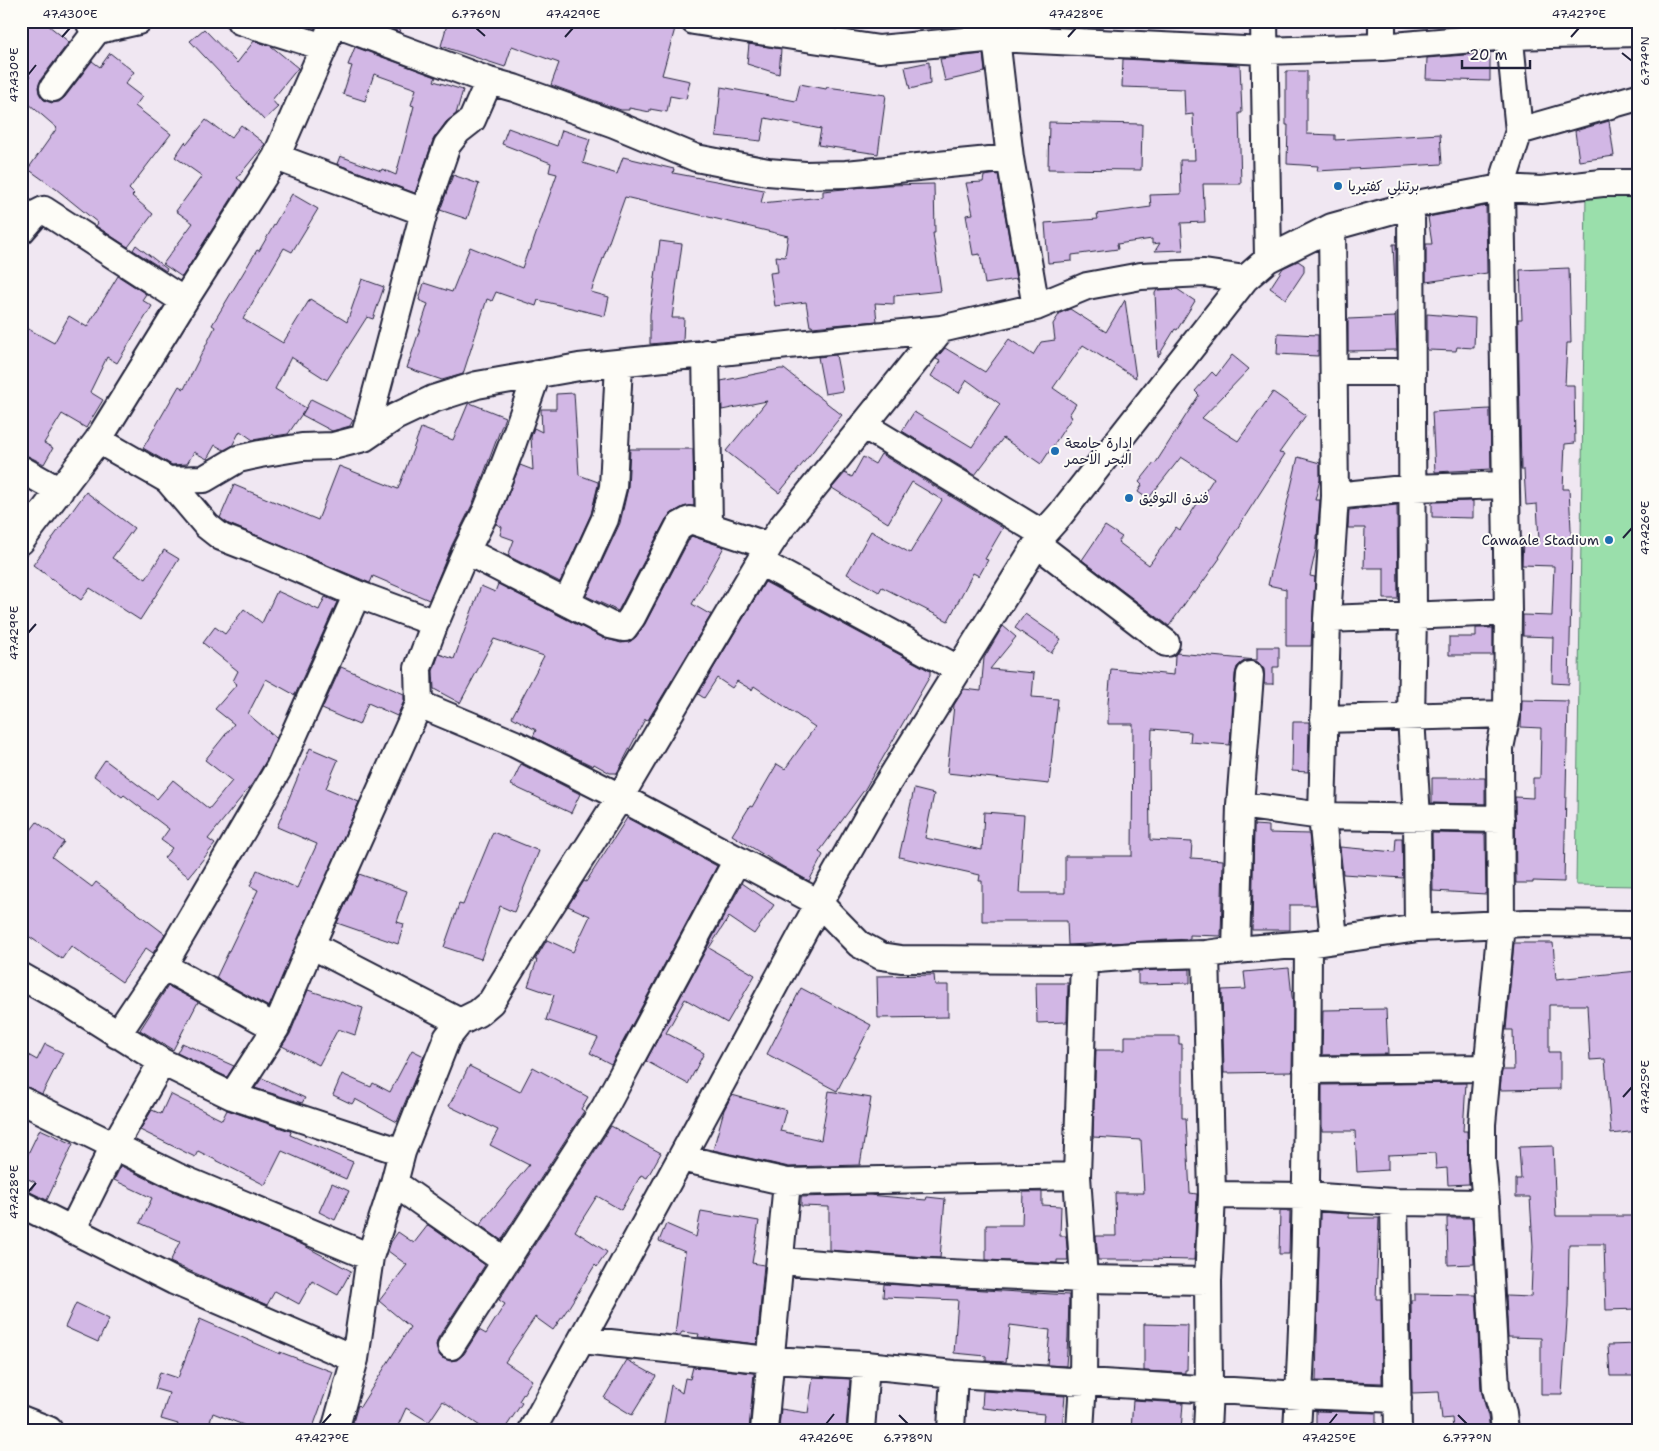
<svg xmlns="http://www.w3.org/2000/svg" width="1659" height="1451" font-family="'Shantell Sans','Playpen Sans Arabic',sans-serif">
<rect width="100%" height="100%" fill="#f0e7f2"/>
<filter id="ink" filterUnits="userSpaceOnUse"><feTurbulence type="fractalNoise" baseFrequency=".02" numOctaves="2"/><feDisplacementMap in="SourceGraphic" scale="10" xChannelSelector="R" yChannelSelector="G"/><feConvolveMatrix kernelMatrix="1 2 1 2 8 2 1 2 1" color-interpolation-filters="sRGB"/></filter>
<g filter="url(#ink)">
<path fill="#9adfab" stroke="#5e8073" d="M1586,194L1638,195V886L1576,885Z"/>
<path fill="#d2b7e5" stroke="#22223b" d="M21,21H43L69,42L41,79L38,87L39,93L44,100L52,103L59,102L65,97L92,61L100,67L110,53L134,72L125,84L142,97L135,106L171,134L129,189L134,194L132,196L153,214L128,247L96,226L98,223L56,189L28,169L57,128L21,97V87L30,77L21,70Z
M371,21H403L399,32Z
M448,21H663L676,25L662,75L690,81L686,99L670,96L667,112L650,109V112L629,108V110H621L612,107L551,85L559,63L512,46L505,67L441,46Z
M204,29L237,63L254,41L271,46L298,68L272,100L278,107L264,120L190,41Z
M749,44L781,49L779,74L747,64Z
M355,47L436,77L434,81L463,90L456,114L446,122L433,140L415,193L337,164L340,156L381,171L382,169L396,175L414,106L411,105L416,89L374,74L365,101L343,94L352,66L348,65Z
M1490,53V81L1426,79L1427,58Z
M983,54L985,72L945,81L940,59Z
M1123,59L1240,65L1242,113H1239L1241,184H1203L1205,222L1181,223L1183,250L1155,251L1160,243L1152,244V239L1117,244L1118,249L1072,255V261L1048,263L1045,223L1098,219L1097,214L1151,207L1150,195L1181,194L1180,160H1195L1193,114L1185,115L1184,89L1122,87Z
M929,62L930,84L910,89L905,67Z
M1286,71H1307V134L1335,135V140L1440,134L1442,164L1317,171L1318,166L1287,164L1288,125H1286Z
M800,84L826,89L827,87L886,95L878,154L818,145L821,129L765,118L761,141L716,136L721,87L796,101Z
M206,120L231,138L241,125L265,144L237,178L242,182L182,277L163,264L193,223L176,211L202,176L175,157L185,142L187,144Z
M1609,121L1614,156L1579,161L1575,131Z
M1049,122L1142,124L1141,170L1048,169Z
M508,128L557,146L562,130L590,139L583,163L617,174L623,157L674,169L673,173L764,190L761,203L823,197V191L886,185L934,184L935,233H933L941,291L894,296V304L875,303L877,321L812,327V326H810L806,302L775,306L770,273L778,272L776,256L785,257L788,236L625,197L591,292L609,297L605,316L538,300L536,306L496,292L492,301L487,299L463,374L442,380L407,368L428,304L419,300L424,283L452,292L470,247L522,268L528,251H530L557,174L549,172L551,163L502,144Z
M998,174L1016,279L985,284L980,254L973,255L966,215L973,214L966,183L983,182L984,176Z
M453,175L479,184L467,219L440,210Z
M292,194L318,209L292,252L284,248L243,319L283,343L310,299L347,322L362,279L384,287L373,319L367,317L327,380L291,357L275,389L306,408L288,434L275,436L272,434L270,437L253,440L240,431L232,446L224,450L215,445L207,459L194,452L187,464L172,465L143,448L179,386L184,389L215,327L212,325L257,250L259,251Z
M1486,206L1487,273L1426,282V244H1432L1428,217Z
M660,241L682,244L672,318H684L683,341L650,344V314Z
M1393,244H1396V287H1395Z
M136,245L167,269L166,271L133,250Z
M1298,261L1304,265V272L1286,299L1270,288L1283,268Z
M1569,268L1571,343H1567L1565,385H1574L1575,443L1565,444L1563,489H1569L1572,550L1569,684L1552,683L1553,637L1523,636V615L1552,616L1554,566L1522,565L1523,541H1539L1537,504L1526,505L1524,470H1521L1518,319H1522L1520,270Z
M118,276L146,294L142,300L152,306L117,363L107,357L90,392L103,400L86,428L62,414L44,443L53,448L44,464L28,456L21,454V325L54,343L69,316L87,327Z
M1177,289L1195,301L1177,330L1175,329L1158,357L1155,293L1157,290Z
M1125,300L1136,378L1083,345L1053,388L1076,404L1069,415L1072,417L1041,464L1003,438L975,475L902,431L914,412L972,447L1000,404L967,380L959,393L931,376L940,361L936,359L945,348L985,372L1009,339L1033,355L1041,342L1055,340L1053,324L1060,313L1070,309L1106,332Z
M1395,313L1397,350L1348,351V319L1395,317Z
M1427,314L1475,318L1474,348L1457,347L1456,351L1427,350Z
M1278,333L1318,335V356L1277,354Z
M836,355L843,391L825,394L818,357Z
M1232,355L1249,369L1202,418L1238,441L1273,392L1306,415L1279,453L1285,454L1219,557L1220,558L1195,593L1193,592L1169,626L1082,560L1105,526L1122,537L1118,542L1149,565L1176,527L1180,530L1214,478L1181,457L1148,499L1138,492L1142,485L1139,482L1154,463L1155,464L1199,395L1195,391L1212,372L1216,376Z
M780,369H784L842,415L779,493L726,451L767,401L722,410L721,381Z
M574,393L579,475L598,482V485L591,514L560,582L508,556L514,540L500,535L502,527L496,524L520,465L533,470L531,437L534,428L542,432L541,409H556V394Z
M311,399L353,420L350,426L332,431L302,415Z
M470,403L505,417L473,503L452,545L429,600L373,576L370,583L363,580L229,524L220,518L234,485L318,520L339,466L398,489L421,428L453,440L468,404Z
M1490,409L1491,469L1435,472L1432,412Z
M630,449H693L694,506L683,507L672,513L666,519L618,611L586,596L620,523L628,488Z
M881,454L1003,528L985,559L988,560L979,576L973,573L948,621L882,587L879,592L847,574L871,531L910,553L942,500L912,482L888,523L832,488L845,473L852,477L863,457L875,464Z
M1298,457L1320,463V480L1315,500H1320L1316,549L1310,576L1315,577L1311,646H1286V589L1268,585Z
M86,492L134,528L112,558L146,579L164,550L179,559L140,620L90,588L81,600L33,565Z
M1473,501V518L1432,517V502Z
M1397,505L1398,599H1384V568H1364L1365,528H1348L1349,510Z
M691,536L724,547L692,604L711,615L648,720L645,719L617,773H610L594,764L593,766L533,737L536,730L512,717L544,656L494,639L460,703L434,689L433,671L439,654L454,659L481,586L495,592L498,584L603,638L621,643L629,642L636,637L645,624Z
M765,582L930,671V676L865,789L819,852L823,855L809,881L780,865L732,835L750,806L752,807L777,764L785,769L815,727L754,686L752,690L737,681L732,688L717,678L704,698L698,694Z
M277,591L319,610L325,597L337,602L295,695L266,679L248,714L276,738L266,761L252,784L208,839L215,844L189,877L164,858L172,848L161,840L169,829L124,795L122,797L94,776L105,760L157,799L173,780L209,809L232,781L205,760L234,724L215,709L237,684L233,681L238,671L203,643L215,627L225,634L244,609L262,623Z
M1025,614L1061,639L1051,653L1015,628Z
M1003,626L1016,637L990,669L1034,673L1032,697L1058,699L1049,784L947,773L954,705L964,689L981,691L984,658Z
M1476,628H1493V655H1449V637H1476Z
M1257,647H1279V667H1273V684H1264V669L1258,662L1251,660L1244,661L1237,667L1235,674L1230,745L1190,742L1191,732L1152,729L1151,760H1149L1150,840L1192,842L1191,858L1223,860L1221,936L1190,935V939L1068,945L1067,921H982V881H979L980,875L899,857L914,789L934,794L925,838L982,850L984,812L1024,815L1019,893H1065V856H1132L1133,724H1108V703L1111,669L1174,675L1175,655L1176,653L1257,660Z
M341,667L404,694V701L397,716L368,703L359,725L322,709Z
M1522,700L1568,701L1564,882L1533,881V883H1516L1515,797L1533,798V778H1540L1541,728L1521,727Z
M1293,722H1309L1308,772L1292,771Z
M310,748L338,760L326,788L359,802L269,1007L216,978L258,890L250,886L257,870L297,888L317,844L277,827Z
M521,764L580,794L571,813L511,785Z
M1432,778H1485V804L1432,803Z
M627,818L717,866L611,1064L590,1053L598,1038L546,1020L554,995L528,986L537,960H535L547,940L573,952L590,916L568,906L584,881L586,882Z
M37,822L64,842L52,857L92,887L96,882L165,934L153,953L146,948L122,982L71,946L62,959L21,931V843Z
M1254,825L1269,826V833L1309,834L1316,905H1290V930H1252Z
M493,832L539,851L514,912L500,906L481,959L444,947L459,904L463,905Z
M1432,833L1485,834L1486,894L1433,891Z
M1396,838H1402L1403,878L1343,874L1340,847L1395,852Z
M359,874L407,891L397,922L404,924L398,944L337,923Z
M742,883L774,905L754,934L729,917L709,948L755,975L727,1023L685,999L666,1033L704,1053L688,1084L646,1061Z
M1514,943H1553L1556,979L1638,971V1058H1634L1638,1102V1131L1611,1134L1605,1059L1590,1060L1587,1005H1549V1052H1560V1089L1500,1090L1502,1070H1514L1513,1030H1506Z
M1289,968L1293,1006L1292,1072L1224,1073L1222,990L1246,989L1244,972Z
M1190,969V983L1138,984V971Z
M934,975L935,985H948V1017L878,1018L877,976Z
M1036,983H1068L1067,1022L1037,1023Z
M168,986L198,1002L173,1050L140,1030Z
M801,988L871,1025L837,1091L767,1054Z
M308,990L363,1008L355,1035L338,1029L319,1065L282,1046L290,1034Z
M1386,1009L1388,1054L1322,1055L1323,1010Z
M1125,1036H1179V1044H1182V1118H1186L1190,1193L1197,1194L1194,1260L1144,1259V1260H1098L1096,1236H1116L1115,1193H1144L1141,1140L1093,1137L1096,1050H1125Z
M182,1043L234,1066L227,1077L177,1053Z
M45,1044L63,1053L42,1094L21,1084V1051L37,1060Z
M412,1050L424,1056L397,1122L355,1099L352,1104L333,1095L342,1074L371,1087L373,1083L390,1092Z
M469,1066L520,1092L533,1067L588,1097L581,1109L584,1111L501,1240L480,1225L484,1219L529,1165L490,1145L498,1130L449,1106Z
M262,1078L305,1098L302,1103L255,1088Z
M1466,1083L1463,1131H1467L1469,1184L1448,1185L1447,1168L1436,1169L1435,1153L1388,1155V1170L1357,1172L1355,1131H1322V1085Z
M829,1091L871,1098L860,1165L789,1167L713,1150L724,1110L732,1095L786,1110L780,1131L821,1140Z
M170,1094L222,1120L227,1110L290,1131L291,1132L290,1135L353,1162L346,1179L282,1151L265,1185L198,1151L195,1157L140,1130L152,1110L161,1114Z
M611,1126L661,1153L647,1178L641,1175L621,1210L597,1196L575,1231L607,1252L597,1267L595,1265L569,1307L553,1330L535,1317L505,1362L532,1380L519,1401L522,1403L504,1430H486L443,1401L429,1422L406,1408L396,1430H368L353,1422L358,1405L360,1407L410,1327L379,1301L407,1265L388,1251L391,1242L398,1232L414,1243L428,1225L485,1265L438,1338L436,1345L438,1352L442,1358L450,1361L457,1360L464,1354L479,1330L486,1334L505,1304L499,1300Z
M40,1129L73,1144L47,1200L30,1192L35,1182L21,1176V1168Z
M1553,1146L1556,1216H1638V1309L1606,1310L1604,1244H1569L1568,1306L1562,1394H1541V1338L1508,1337L1506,1296L1531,1297L1533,1246L1530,1197H1516V1179H1521L1519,1147Z
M121,1166L170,1190L301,1244L351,1271L338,1295L312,1281L299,1304L275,1291L267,1305L170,1262L180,1241L140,1223L152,1198L114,1180Z
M332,1183L349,1191L335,1220L319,1212Z
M1023,1192H1042V1205L1061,1206L1060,1236H1066L1068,1260H1057V1263L986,1260V1225H1022Z
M869,1195L926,1200L927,1197L945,1199L940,1258L829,1250V1207L801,1206V1197Z
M701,1211L759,1221L752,1263L764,1265L757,1344L698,1337L699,1334L682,1332L680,1335H675L685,1252L659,1241L666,1224L696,1237Z
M1280,1211H1290L1289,1254H1279Z
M1320,1212L1349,1214V1218H1379L1376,1299H1381L1382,1383L1316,1381Z
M1447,1218H1472L1474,1264L1448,1265Z
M884,1284L1069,1295L1068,1337L1066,1366L1047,1365L1050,1330L1010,1325L1006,1362L986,1361V1356L954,1353L958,1300L883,1297Z
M1414,1294L1476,1295L1481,1390L1488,1416L1490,1430H1453L1452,1418L1442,1419L1439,1392L1412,1393L1411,1300H1414Z
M76,1303L109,1319L98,1342L65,1327Z
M200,1319L280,1354V1352L333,1372L312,1430H256L213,1413L207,1430H176L178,1424L161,1419L169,1393L155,1389L160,1372L178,1378Z
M1144,1324L1188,1325L1187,1370H1185V1373L1144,1371Z
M1638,1344V1376H1610L1608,1345Z
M627,1360L656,1376L632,1415L604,1398Z
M693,1367L754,1373L749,1430H663L671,1385L682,1393L685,1378L690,1379Z
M813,1377L850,1379L846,1430H803L779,1426L781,1409L808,1413Z
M983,1391L1065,1396L1062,1430H1042L1044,1414L982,1408Z
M1133,1400L1183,1403L1181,1430H1131Z
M1316,1411L1376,1413V1430H1316Z"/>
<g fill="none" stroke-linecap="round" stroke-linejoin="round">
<defs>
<path id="minor" d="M240,21L324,47
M694,21L879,49L996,38L1265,51L1382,47L1508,36L1638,33
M994,21L1010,158L1036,307
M1264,21L1268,259
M1382,21V47
M333,23L489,81L514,88L614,124L696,158L768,172L805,175L846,174L1010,158
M90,24L98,30L138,21
M53,88L104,21
M1519,131L1638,97
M276,157L424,212
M1411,205L1413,615L1411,717L1417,818L1418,928
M1332,227L1335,496L1327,619L1322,816L1334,939
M21,231L36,214L44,210L184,301
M706,353L709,525
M1334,372H1412
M863,425L1043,534
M364,438L424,212L447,145L458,131L472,120L489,81
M98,440L168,480L204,479L238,459L260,454L302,447L333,446L364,438L395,417L433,399L477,385L579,367L941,329L1036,307L1087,286L1141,276L1204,273L1245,279
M21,469L60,491
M168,480L207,526L221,537L257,551L357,594L435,623
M1335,496L1413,488L1505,485
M21,541L98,440L184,301L276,157L324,47L333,21
M1037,544L1166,643
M466,551L487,509L512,445L537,374
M760,562L958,669
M567,602L605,519L613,487L619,364
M1327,619L1508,612
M419,704L418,668L435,623L466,551L610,625L624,628L632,617L679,526L690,520L769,546
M1324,719L1507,714
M1240,805L1322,816L1501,819
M311,945L460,1022
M1236,950L1240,805L1250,675
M1206,954L1212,1195L1208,1281L1209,1389L1207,1430
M163,966L276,1028
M21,976L67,1002L162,1062L232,1096L402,1152
M117,1035L163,966L279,768L357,594
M1307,1070L1488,1068
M232,1096L276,1028L311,945L419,704L515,744L620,797L819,903L859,944L881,956L901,959L1084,960L1136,956L1206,954L1236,950L1308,944L1418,928L1526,923L1638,924
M21,1100L176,1176L370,1257
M681,1158L787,1182L1077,1176
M394,1183L505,1261
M1212,1195L1306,1196L1394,1202L1486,1203
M1394,1202L1398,1430
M21,1204L174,1281L355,1359
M72,1230L114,1146L162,1062
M781,1261L925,1272L1084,1279L1208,1281
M582,1340L770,1360L866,1365L954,1374L1300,1395L1398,1399
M451,1346L605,1107L737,860
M21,1419L49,1430
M335,1430L355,1359L370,1257L394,1183L402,1152L447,1038L460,1022L478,1013L491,1002L534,932L620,797L769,546L781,528L941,329
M532,1430L681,1158L819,903L881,794L1043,534L1060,515L1245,279L1268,259L1332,227L1411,205L1501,188L1541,190L1602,183H1638
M764,1430L787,1182
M861,1430L866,1365
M951,1430L954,1374
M1080,1430L1083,1382L1084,1279L1077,1176L1084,960
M1297,1430C1307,1268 1307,1106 1308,944
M1505,1430L1503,1413L1496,1389L1486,1203L1482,1161V1124L1501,924L1500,748L1507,714L1508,612L1501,188L1519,131L1508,21"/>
</defs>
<use href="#minor" stroke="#22223b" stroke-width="30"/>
<use href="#minor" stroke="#fdfcf7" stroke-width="26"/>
</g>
</g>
<path fill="none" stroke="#22223b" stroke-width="2" d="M476,28L485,36M62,37L70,28M565,37L573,28M1068,37L1076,28M1571,37L1579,28M1622,53L1632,61M28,75L36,65M1623,538L1632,528M28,633L36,624M1623,1097L1632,1087M28,1192L36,1183M899,1415L908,1424M1458,1415L1467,1424M322,1424L331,1414M826,1424L834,1414M1329,1424L1337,1414"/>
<g fill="#1f6fb2" stroke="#fdfcf7" stroke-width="2">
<circle cx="1338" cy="186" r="5"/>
<circle cx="1055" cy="451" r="5"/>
<circle cx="1129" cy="498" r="5"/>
<circle cx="1609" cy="540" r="5"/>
</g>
<g text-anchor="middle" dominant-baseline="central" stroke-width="4" stroke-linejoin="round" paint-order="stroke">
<g font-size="14" fill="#22223b" stroke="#fdfcf7" text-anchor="start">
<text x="1348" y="186">برتنلي كفتيريا</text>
<text x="1065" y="443">ادارة جامعة<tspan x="1065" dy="16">البحر الاحمر</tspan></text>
<text x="1139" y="498">فندق التوفيق</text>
<text x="1599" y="540" text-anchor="end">Cawaale Stadium</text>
</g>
</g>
<rect width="1659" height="1451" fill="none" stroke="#fdfcf7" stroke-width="55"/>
<path d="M1462 60v8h68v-8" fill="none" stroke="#22223b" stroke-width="2.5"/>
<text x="1469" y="60" font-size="15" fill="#22223b" stroke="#fdfcf7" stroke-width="4" paint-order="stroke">20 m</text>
<rect x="28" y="28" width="1604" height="1396" fill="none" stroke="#22223b" stroke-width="2"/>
<g font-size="12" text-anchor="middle" fill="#22223b">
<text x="70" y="18">47.430°E</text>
<text x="476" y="18">6.776°N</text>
<text x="573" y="18">47.429°E</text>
<text x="1076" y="18">47.428°E</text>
<text x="1579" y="18">47.427°E</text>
<text transform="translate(1645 61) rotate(-90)" y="4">6.774°N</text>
<text transform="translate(14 75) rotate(-90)" y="4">47.430°E</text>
<text transform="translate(1645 528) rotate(-90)" y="4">47.426°E</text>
<text transform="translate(14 633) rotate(-90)" y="4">47.429°E</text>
<text transform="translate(1645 1087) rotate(-90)" y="4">47.425°E</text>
<text transform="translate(14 1192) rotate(-90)" y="4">47.428°E</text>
<text x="322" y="1442">47.427°E</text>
<text x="826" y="1442">47.426°E</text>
<text x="908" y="1442">6.778°N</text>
<text x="1329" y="1442">47.425°E</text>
<text x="1467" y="1442">6.777°N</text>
</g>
</svg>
